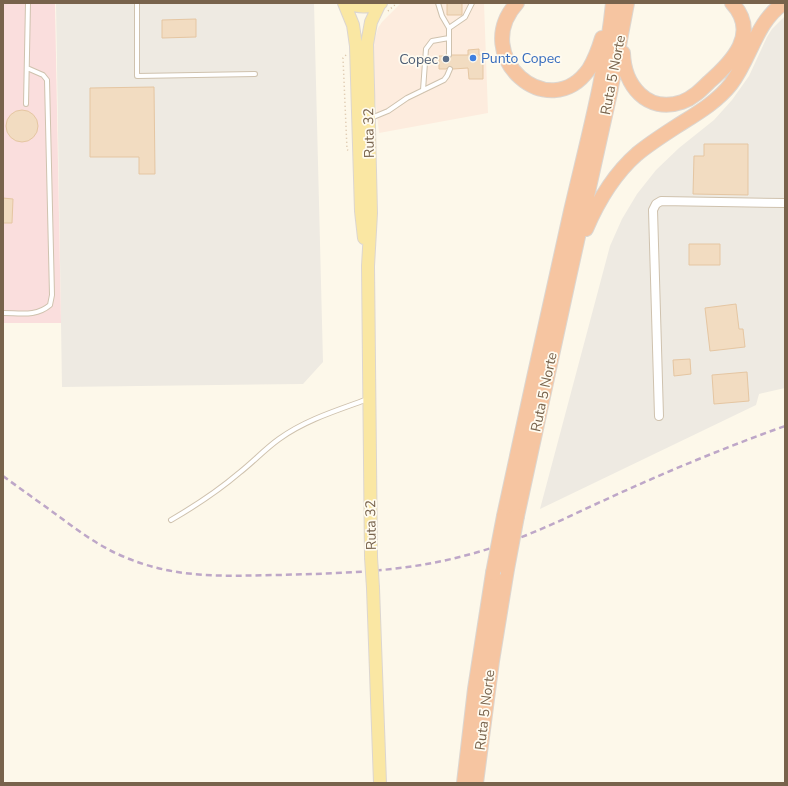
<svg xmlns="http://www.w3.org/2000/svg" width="788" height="786" font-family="'Nunito Sans',sans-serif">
<rect width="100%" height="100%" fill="#fdf8ea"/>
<path fill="#fdecde" d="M401,3H484L488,113L379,133L375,97L374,42L378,28L382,22Z"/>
<path fill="#eeeae2" d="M56,3H314L323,362L303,384L62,387Z
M785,16V388L759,394L756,405L540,509L610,246L622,219L637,194L656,170L679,148L714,120L732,100L749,76L767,37L772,29Z"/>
<path fill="#fadedd" d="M3,3H55L61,323H3Z"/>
<path fill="#f2dcc1" stroke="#e5c6a2" d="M447,3H462V15H447Z
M196,19V37L162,38V20Z
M479,49V55H483V79H469L468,68L453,69L450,66L446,69H439V56H446L449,58L452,55H468V50Z
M154,87L155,174H139V157H90V88Z
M6 126a16 16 0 1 1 32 0a16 16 0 1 1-32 0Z
M704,144H748V195L693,194L694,156H704Z
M3,198L13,199L12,223H3Z
M689,244H720V265H689Z
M736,304L739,329H743L745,347L710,351L705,308Z
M690,359L691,374L674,376L673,360Z
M747,372L749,401L714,404L712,375Z"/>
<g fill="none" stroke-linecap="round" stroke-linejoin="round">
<defs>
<path id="service" d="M137,3V76L255,74
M438,3L442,16L449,28V55
M449,28L465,17L472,3
M423,90L426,49L432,41L449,38
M26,104L28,3
M371,118L388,111L407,98L444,80L447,76L450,69
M3,313C20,313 36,317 50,305L52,295L47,80L43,75L27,68
M171,520C195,506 218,491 239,473C253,462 265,449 279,439C305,420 338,410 368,399"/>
<path id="minor" d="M659,416L653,210L656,204L661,201L785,203"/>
<path id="primary" d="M344,3L353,25L356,46L361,211L364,238
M348,3C358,8 370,7 381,3
M371,557L368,266L371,213L367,44L371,22L380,3
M373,588L380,783"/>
<path id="motorway" d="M517,3C469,56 549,126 589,69C595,59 599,48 602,38
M623,53C624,85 647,114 682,102C693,98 701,90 709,82C732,62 760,33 732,3
M586,229C598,201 613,175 637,154C649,144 663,135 677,126C696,114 717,102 731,84C751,58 756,21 784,3
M504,516C526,414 548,313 571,211C587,142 606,73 613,3
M517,516L569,277L610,93L627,3
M464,783L475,689L493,573
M476,783L492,661L507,569"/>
</defs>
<use href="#service" stroke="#cfc2ae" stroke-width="6"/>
<use href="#minor" stroke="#cfc2ae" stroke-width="10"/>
<use href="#primary" stroke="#dcd6d0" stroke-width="14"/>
<use href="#motorway" stroke="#dcd6d0" stroke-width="16"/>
<path stroke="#d8c0a4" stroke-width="1.5" stroke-dasharray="1 3" stroke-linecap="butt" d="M388,11L397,3
M346,55L343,58L347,149L349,152"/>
<use href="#service" stroke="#fff" stroke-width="4"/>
<use href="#minor" stroke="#fff" stroke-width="8"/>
<use href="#primary" stroke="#fae7a3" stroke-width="12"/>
<use href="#motorway" stroke="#f6c5a1" stroke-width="14"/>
<path stroke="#bea7c8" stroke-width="2.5" stroke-dasharray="6 4" stroke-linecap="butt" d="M3,476C22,490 42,504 61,518C80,532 99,546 122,556C175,579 222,576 278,575C349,573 410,572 478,552C531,537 579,511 629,489C680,466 732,445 785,426"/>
<defs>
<path id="primary-bridge" d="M371,557L373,588"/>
<path id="motorway-bridge" d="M507,569L517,516
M493,573L504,516"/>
</defs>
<use href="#primary-bridge" stroke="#dcd6d0" stroke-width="14" stroke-linecap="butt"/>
<use href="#motorway-bridge" stroke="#dcd6d0" stroke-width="16" stroke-linecap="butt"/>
<use href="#primary-bridge" stroke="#fae7a3" stroke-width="12"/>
<use href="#motorway-bridge" stroke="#f6c5a1" stroke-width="14"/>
</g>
<circle fill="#3f7fe0" stroke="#fffbf0" stroke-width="1.5" cx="473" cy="58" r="4"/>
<circle fill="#5c6f8a" stroke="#fffbf0" stroke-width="1.5" cx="446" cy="59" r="4"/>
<g text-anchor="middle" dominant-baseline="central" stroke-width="3.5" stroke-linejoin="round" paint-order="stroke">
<g font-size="14" fill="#366cbe" stroke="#fffbf0" text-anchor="start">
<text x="481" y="58">Punto Copec</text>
</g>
<g font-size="14" fill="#4e5e75" stroke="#fffbf0" text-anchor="end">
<text x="438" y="59">Copec</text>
</g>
<g font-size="14" fill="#78634c" stroke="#fffbf0">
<text transform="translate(613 75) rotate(-79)">Ruta 5 Norte</text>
<text transform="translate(369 133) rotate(-91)">Ruta 32</text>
<text transform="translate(544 392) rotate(-78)">Ruta 5 Norte</text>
<text transform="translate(371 525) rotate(-91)">Ruta 32</text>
<text transform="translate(485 710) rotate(-83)">Ruta 5 Norte</text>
</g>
</g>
<rect width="788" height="786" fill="none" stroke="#78634c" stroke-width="8"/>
</svg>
